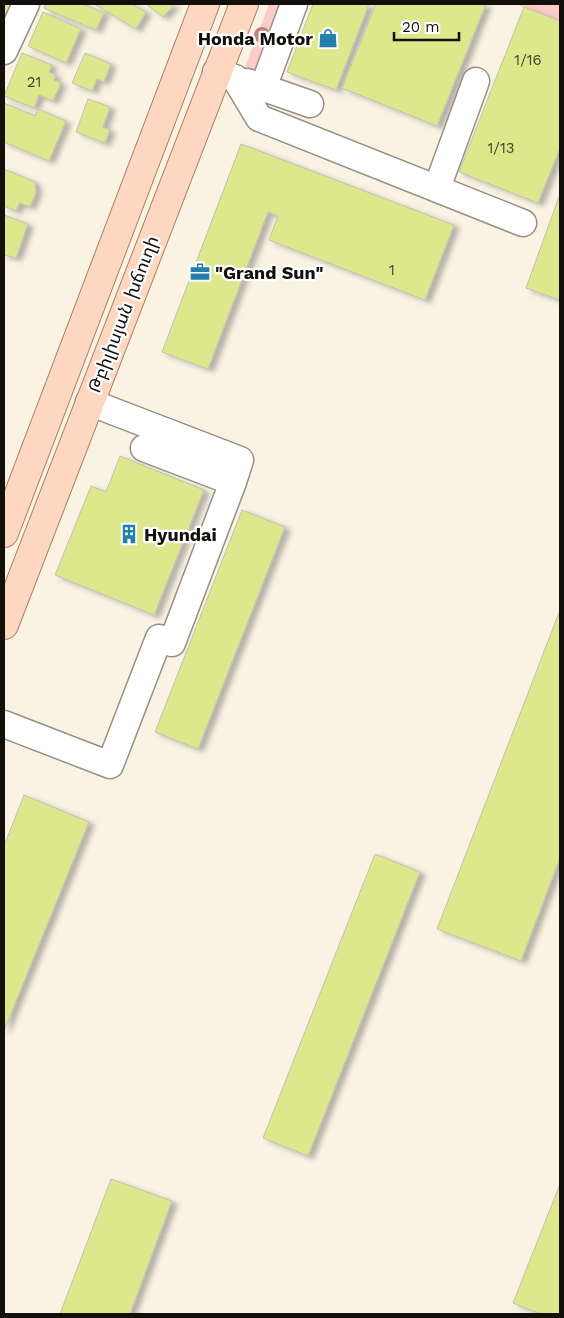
<svg xmlns="http://www.w3.org/2000/svg" width="564" height="1318" font-family="'Work Sans','Noto Sans Armenian',sans-serif">
<defs>
<filter id="shadow"><feDropShadow dx="5.5" dy="3" stdDeviation="2.5" flood-color="#0004"/></filter>
</defs>
<rect width="100%" height="100%" fill="#faf3e4"/>
<path fill="#feccc7" d="M269,4H279L254,71L245,67Z
M515,4H560V21Z"/>
<path fill="#dde88d" stroke="#bfc1b2" filter="url(#shadow)" d="M4,4H12L4,26Z
M46,4H83L104,13L96,30L44,8Z
M97,4H132L146,12L136,29L96,5Z
M146,4H175L163,17Z
M313,4H369L336,90L287,72Z
M376,4H486L437,126L342,88Z
M524,7L560,21V148L538,203L459,172Z
M43,12L81,29L66,63L28,46Z
M22,53L52,65L49,72L56,75L54,80L61,83L53,101L39,95L34,108L4,96Z
M85,53L111,64L104,82L97,79L92,91L72,83Z
M88,99L110,107L103,127L110,130L105,143L76,132Z
M4,103L35,116L38,109L66,121L49,161L4,142Z
M241,144L454,225L425,300L269,240L278,216L268,212L208,369L162,352Z
M4,169L35,182L36,193L30,207L20,203L16,211L4,206Z
M560,194V300L526,288Z
M4,215L28,224L16,258L5,255L4,258Z
M120,456L204,490L154,615L55,575L91,486L106,492Z
M242,510L285,527L198,749L155,732Z
M560,610V858L521,961L437,929Z
M24,795L89,822L4,1031V846Z
M375,854L420,872L308,1156L263,1138Z
M111,1179L172,1201L130,1314H60Z
M560,1184V1314H541L513,1303Z"/>
<g fill="none" stroke-linecap="round" stroke-linejoin="round">
<defs>
<path id="minor" d="M4,51L26,4
M216,72L235,78L259,118L523,223
M247,82L310,104
M263,88L294,4
M437,188L476,81
M89,402L240,460L233,482
M4,724L110,765L159,638L172,643L233,482L144,448"/>
<path id="major" d="M4,533L205,4
M4,625L244,4"/>
</defs>
<use href="#minor" stroke="#979083" stroke-width="29"/>
<use href="#major" stroke="#aa8064" stroke-width="30"/>
<use href="#minor" stroke="#fff" stroke-width="26"/>
<use href="#major" stroke="#fdd7bf" stroke-width="28"/>
</g>
<circle fill="#c2837e" cx="262" cy="35" r="8"/>
<defs>
<symbol id="shop-bare" viewBox="-9 -9 18 18"><path d="M-5-2.5h2.3a2.7 3.5 0 0 1 5.4 0H5L5.5 6h-11ZM-1.5-2.5h3a1.5 2.3 0 0 0-3 0Z" fill="#2180ac" stroke="#fff" stroke-width="2.5" paint-order="stroke"/></symbol>
<symbol id="office-bare" viewBox="-9 -9 18 18"><path d="M-6-3h4V-5.5h4V-3h4V5H-6ZM-1-4.5V-3h2v-1.5ZM-6 0V1H6V0Z" fill="#2180ac" stroke="#fff" stroke-width="2.5" paint-order="stroke"/></symbol>
<symbol id="building-bare" viewBox="-9 -9 18 18"><path d="M-4-6H4V6H1V3H-1V6H-4ZM-2.5-4.3h1.7v1.8h-1.7ZM.8-4.3h1.7v1.8H.8ZM-2.5-1h1.7V.8h-1.7ZM.8-1h1.7V.8H.8Z" fill="#2180ac" stroke="#fff" stroke-width="2.5" paint-order="stroke"/></symbol>
</defs>
<g fill-rule="evenodd">
<use href="#shop-bare" x="314" y="24" width="28" height="28"/>
<use href="#office-bare" x="186" y="258" width="28" height="28"/>
<use href="#building-bare" x="115" y="520" width="28" height="28"/>
</g>
<g text-anchor="middle" dominant-baseline="central" stroke-width="4.5" stroke-linejoin="round" paint-order="stroke">
<g font-size="15" fill="#46462c">
<text x="528" y="60">1/16</text>
<text x="34" y="82">21</text>
<text x="501" y="148">1/13</text>
<text x="392" y="270">1</text>
</g>
<g font-size="18" font-weight="bold" fill="#13100b" stroke="#fff" text-anchor="start">
<text x="313" y="38" text-anchor="end">Honda Motor</text>
<text x="215" y="272">"Grand Sun"</text>
<text x="144" y="534">Hyundai</text>
</g>
<g font-size="18" fill="#13100b" stroke="#fff">
<text transform="translate(123 314) rotate(-69)">Թբիլիսյան խճուղի</text>
</g>
</g>
<rect width="564" height="1318" fill="none" stroke="#13100b" stroke-width="10"/>
<path d="M394 32v8h65v-8" fill="none" stroke="#13100b" stroke-width="2.5"/>
<text x="402" y="32" font-size="15" fill="#13100b" stroke="#ffffff" stroke-width="4" paint-order="stroke">20 m</text>
</svg>
